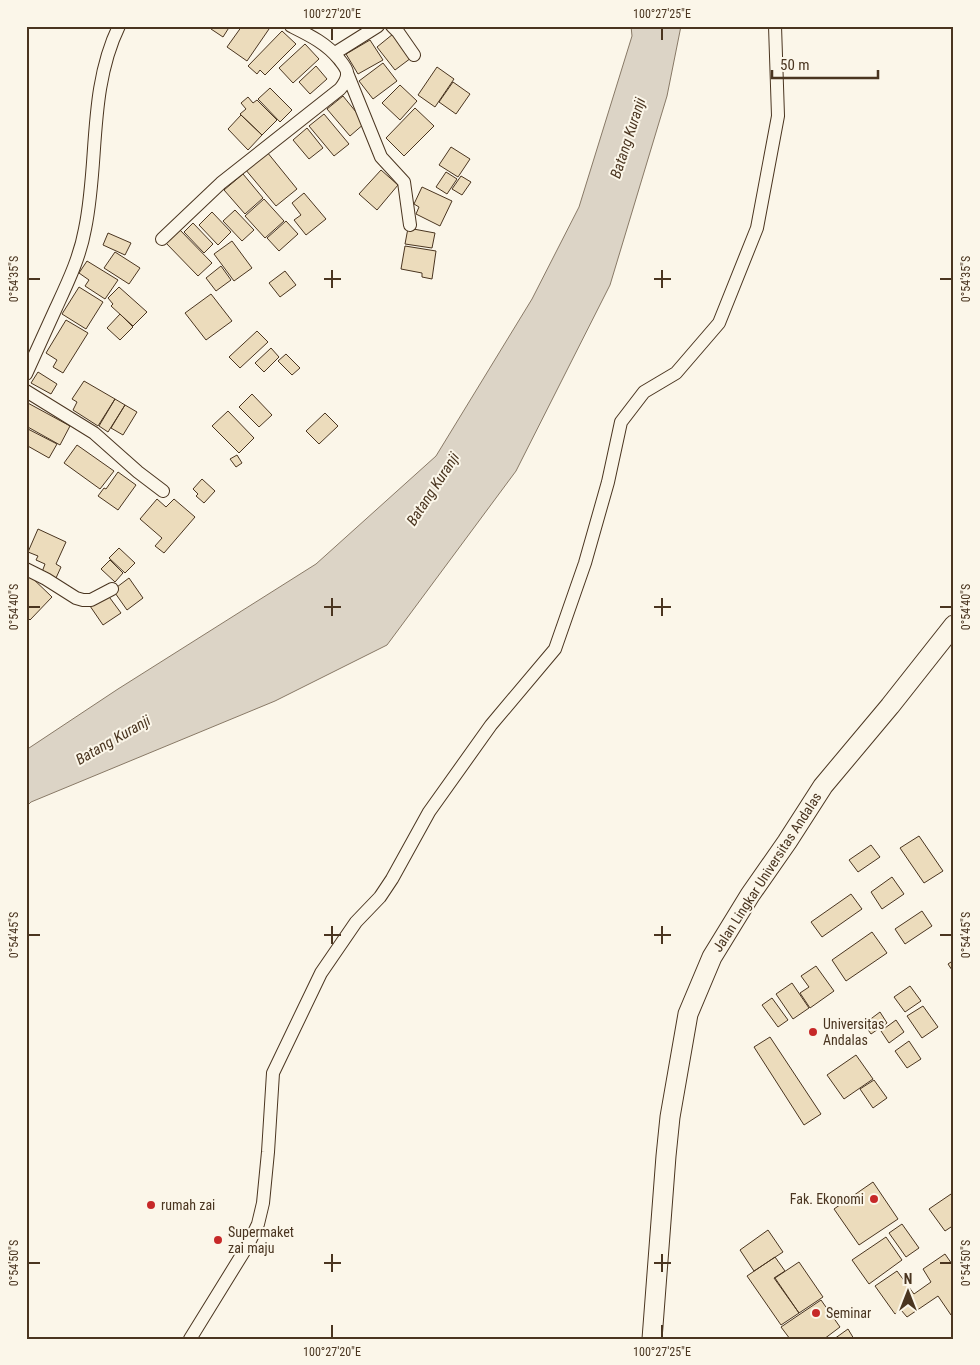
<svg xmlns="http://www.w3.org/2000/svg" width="980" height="1365" font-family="'Roboto Condensed',sans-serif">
<rect width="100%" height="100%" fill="#fbf6e9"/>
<path fill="#dcd4c6" stroke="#887966" d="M631,26H681L667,96L610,285L516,471L387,645L275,701L31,802L26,807V750L118,689L316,564L436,456L532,299L579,207L632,36Z"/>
<path fill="#ecdcbc" stroke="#4a3520" d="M213,26H230L223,37L211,29Z
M242,26H266L269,29L247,61L227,47Z
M282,31L296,44L265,75L260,70L257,74L248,66Z
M393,34L411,58L395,70L377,47Z
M370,40L383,60L358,74L346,54Z
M305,44L319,59L293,83L279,68Z
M383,63L397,81L373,99L359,81Z
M316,66L327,79L310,94L299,82Z
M437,67L454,79L435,107L418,95Z
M453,82L470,94L456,114L439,102Z
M400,85L417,101L400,120L382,103Z
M270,88L292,110L280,122L258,99Z
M343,96L365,123L350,136L327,109Z
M248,97L253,103L257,100L277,120L262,135L240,114L246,109L241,103Z
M415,108L434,126L404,156L386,138Z
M324,114L349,144L334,156L309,126Z
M241,115L262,135L248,150L228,129Z
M307,128L323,148L309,159L293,140Z
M451,147L470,159L458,177L439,165Z
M267,152L297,189L276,206L245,169Z
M381,170L398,185L377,210L359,194Z
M446,172L457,179L447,194L436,187Z
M243,174L263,198L245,214L224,190Z
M461,176L471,182L462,195L452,189Z
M422,187L452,201L440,226L416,214L419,207L414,204Z
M304,193L326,219L306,235L294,220L301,215L292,203Z
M264,199L284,221L265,238L245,216Z
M235,210L254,230L242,241L223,221Z
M212,212L231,232L218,245L199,225Z
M286,221L298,234L279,251L267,238Z
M193,223L213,244L204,253L184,232Z
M408,228L435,233L432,248L405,244Z
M179,229L212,263L198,276L165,242Z
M108,233L131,243L125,255L103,245Z
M232,241L252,268L234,281L214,254Z
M405,246L436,251L432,279L422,277V273L401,269Z
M115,252L140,268L129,284L104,268Z
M87,261L118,280L105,299L85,286L89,280L79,273Z
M221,266L231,280L216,291L206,278Z
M285,271L296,285L280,297L269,283Z
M79,287L103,302L86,329L62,314Z
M119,287L147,312L133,326L111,306L113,304L108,298Z
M211,294L232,321L206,340L185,313Z
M120,314L133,327L120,340L107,328Z
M66,320L88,333L63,373L53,367L57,360L46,353Z
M257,331L268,342L240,368L229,357Z
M271,348L279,357L264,372L255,363Z
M286,354L300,368L292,375L278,361Z
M38,372L57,384L51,394L31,383Z
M84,381L115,399L98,426L73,410L77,402L72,399Z
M252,394L272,415L259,427L239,407Z
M115,399L125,405L108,432L99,426Z
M26,402L70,426L60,445L26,426Z
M125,405L137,412L123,435L111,428Z
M228,411L254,438L239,453L212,426Z
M325,413L338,426L319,444L306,431Z
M26,428L57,444L49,458L26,445Z
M77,445L114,471L100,489L64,463Z
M237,455L242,463L236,467L230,459Z
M118,472L136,485L118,510L98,496L104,488L106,489Z
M202,479L215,491L204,503L196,496L198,494L193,489Z
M157,499L166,507L174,499L195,517L164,553L155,546L162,538L140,519Z
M38,529L66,542L56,564L61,567L56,578L42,572L45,564L36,560L38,556L28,552Z
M119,548L135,563L125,573L109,558Z
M110,560L123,573L115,582L101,569Z
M28,574L52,597L30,620L26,616V596L29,594L26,591V576Z
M129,578L143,598L127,610L113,590Z
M107,594L121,613L103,625L90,606Z
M919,836L943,871L924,883L900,848Z
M871,845L880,857L858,872L849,860Z
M892,877L904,894L882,909L871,892Z
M851,894L862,909L822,937L811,922Z
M922,911L932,926L905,944L895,929Z
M872,932L887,953L846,981L832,960Z
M954,960V973L948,964Z
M816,966L834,991L810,1008L800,993L809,987L801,976Z
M792,983L809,1008L793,1019L776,994Z
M910,986L921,1001L905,1012L894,997Z
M772,998L788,1020L778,1027L762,1005Z
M923,1006L938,1027L922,1038L907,1016Z
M880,1012L887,1023L871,1034L864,1024Z
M896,1020L904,1032L889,1043L881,1031Z
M770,1037L821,1114L804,1125L754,1047Z
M909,1041L921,1059L907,1068L895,1051Z
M856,1055L873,1079L844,1099L827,1075Z
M874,1080L887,1098L873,1108L860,1089Z
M873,1182L898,1219L859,1245L834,1209Z
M954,1192V1225L945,1231L929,1209Z
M902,1224L919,1248L906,1257L889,1233Z
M768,1230L783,1252L754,1271L740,1250Z
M886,1237L902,1260L869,1284L852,1260Z
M945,1254L954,1267V1313L951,1315L938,1296L907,1317L901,1310L895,1314L875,1286L897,1271L914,1294L931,1282L923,1269Z
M775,1257L785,1271L774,1278L799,1313L781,1325L747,1276Z
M799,1262L823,1297L799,1313L775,1278Z
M821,1300L840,1327L824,1339H790L781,1327Z
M848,1329L854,1339H834Z"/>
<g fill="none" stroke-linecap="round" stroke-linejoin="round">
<defs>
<path id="street" d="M392,26L398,32L414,55
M335,53L378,26
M347,73L381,157L404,182L410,225
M162,239L221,183L340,89C344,84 348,79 347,72C346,67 342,63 339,59C326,43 309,35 291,26
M26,374C36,352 46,330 56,308C68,282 80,257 85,229C99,162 88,90 119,26
M26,391L94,433L138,472L163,491
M26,569L46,579L76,598L83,600H91L112,589
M190,1339L248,1245L258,1224L263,1203L268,1152L273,1073L321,973L356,922L380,897L392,879L429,812L491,725L555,649L585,563L608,482L621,422L644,392L676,373L719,323L757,228L778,116L775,26"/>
<path id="secondary" d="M652,1339L666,1156L670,1117L688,1014L712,957L750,895L787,842L823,786L890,706L954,625"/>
</defs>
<use href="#street" stroke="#4a3520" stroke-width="14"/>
<use href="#secondary" stroke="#4a3520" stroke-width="21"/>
<use href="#street" stroke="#fbf6e9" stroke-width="12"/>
<use href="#secondary" stroke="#fbf6e9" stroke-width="19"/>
</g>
<path fill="none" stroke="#4a3520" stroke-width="2" d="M332,28V40M662,28V40M332,270V288M662,270V288M28,279H40M324,279H341M654,279H671M940,279H952M332,598V616M662,598V616M28,607H40M324,607H341M654,607H671M940,607H952M332,926V944M662,926V944M28,935H40M324,935H341M654,935H671M940,935H952M332,1254V1272M662,1254V1272M28,1263H40M324,1263H341M654,1263H671M940,1263H952M332,1325V1338M662,1325V1338"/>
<g fill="#c62828" stroke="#fbf6e9" stroke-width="2">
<circle cx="813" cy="1032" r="5"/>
<circle cx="874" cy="1199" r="5"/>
<circle cx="151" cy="1205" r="5"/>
<circle cx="218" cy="1240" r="5"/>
<circle cx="816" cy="1313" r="5"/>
</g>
<g text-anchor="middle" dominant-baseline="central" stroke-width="4" stroke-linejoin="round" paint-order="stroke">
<g font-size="14" fill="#4a3520" stroke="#fbf6e9">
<text transform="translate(767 872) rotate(-57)">Jalan Lingkar Universitas Andalas</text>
</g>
<g font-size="14" fill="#4a3520" stroke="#fbf6e9" text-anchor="start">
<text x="823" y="1024">Universitas<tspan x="823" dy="16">Andalas</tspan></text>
<text x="864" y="1199" text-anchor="end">Fak. Ekonomi</text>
<text x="161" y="1205">rumah zai</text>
<text x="228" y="1232">Supermaket<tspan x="228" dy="16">zai maju</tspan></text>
<text x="826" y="1313">Seminar</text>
</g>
<g font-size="15" font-style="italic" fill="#4a3520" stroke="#fbf6e9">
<text transform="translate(628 138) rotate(-72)">Batang Kuranji</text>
<text transform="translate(433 489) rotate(-57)">Batang Kuranji</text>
<text transform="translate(113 740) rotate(-30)">Batang Kuranji</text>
</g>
</g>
<rect width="980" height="1365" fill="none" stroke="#fbf6e9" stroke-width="55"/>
<g transform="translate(908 1292)" stroke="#fbf6e9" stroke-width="4" paint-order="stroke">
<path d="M0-4L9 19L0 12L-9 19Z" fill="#4a3520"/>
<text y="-8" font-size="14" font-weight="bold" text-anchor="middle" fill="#4a3520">N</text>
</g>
<path d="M772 70v8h106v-8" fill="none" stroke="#4a3520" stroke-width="2.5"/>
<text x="780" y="70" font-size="15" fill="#4a3520" stroke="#fbf6e9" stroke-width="4" paint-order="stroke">50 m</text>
<rect x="28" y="28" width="924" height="1310" fill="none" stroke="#4a3520" stroke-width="2"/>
<g font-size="12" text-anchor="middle" fill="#4a3520">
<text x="332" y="18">100°27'20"E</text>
<text x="662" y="18">100°27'25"E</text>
<text transform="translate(14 279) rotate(-90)" y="4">0°54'35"S</text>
<text transform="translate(966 279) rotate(-90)" y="4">0°54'35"S</text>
<text transform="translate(14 607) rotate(-90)" y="4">0°54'40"S</text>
<text transform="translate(966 607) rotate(-90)" y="4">0°54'40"S</text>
<text transform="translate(14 935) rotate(-90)" y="4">0°54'45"S</text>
<text transform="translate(966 935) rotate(-90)" y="4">0°54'45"S</text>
<text transform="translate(14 1263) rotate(-90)" y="4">0°54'50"S</text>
<text transform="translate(966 1263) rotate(-90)" y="4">0°54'50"S</text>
<text x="332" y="1356">100°27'20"E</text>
<text x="662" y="1356">100°27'25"E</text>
</g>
</svg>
